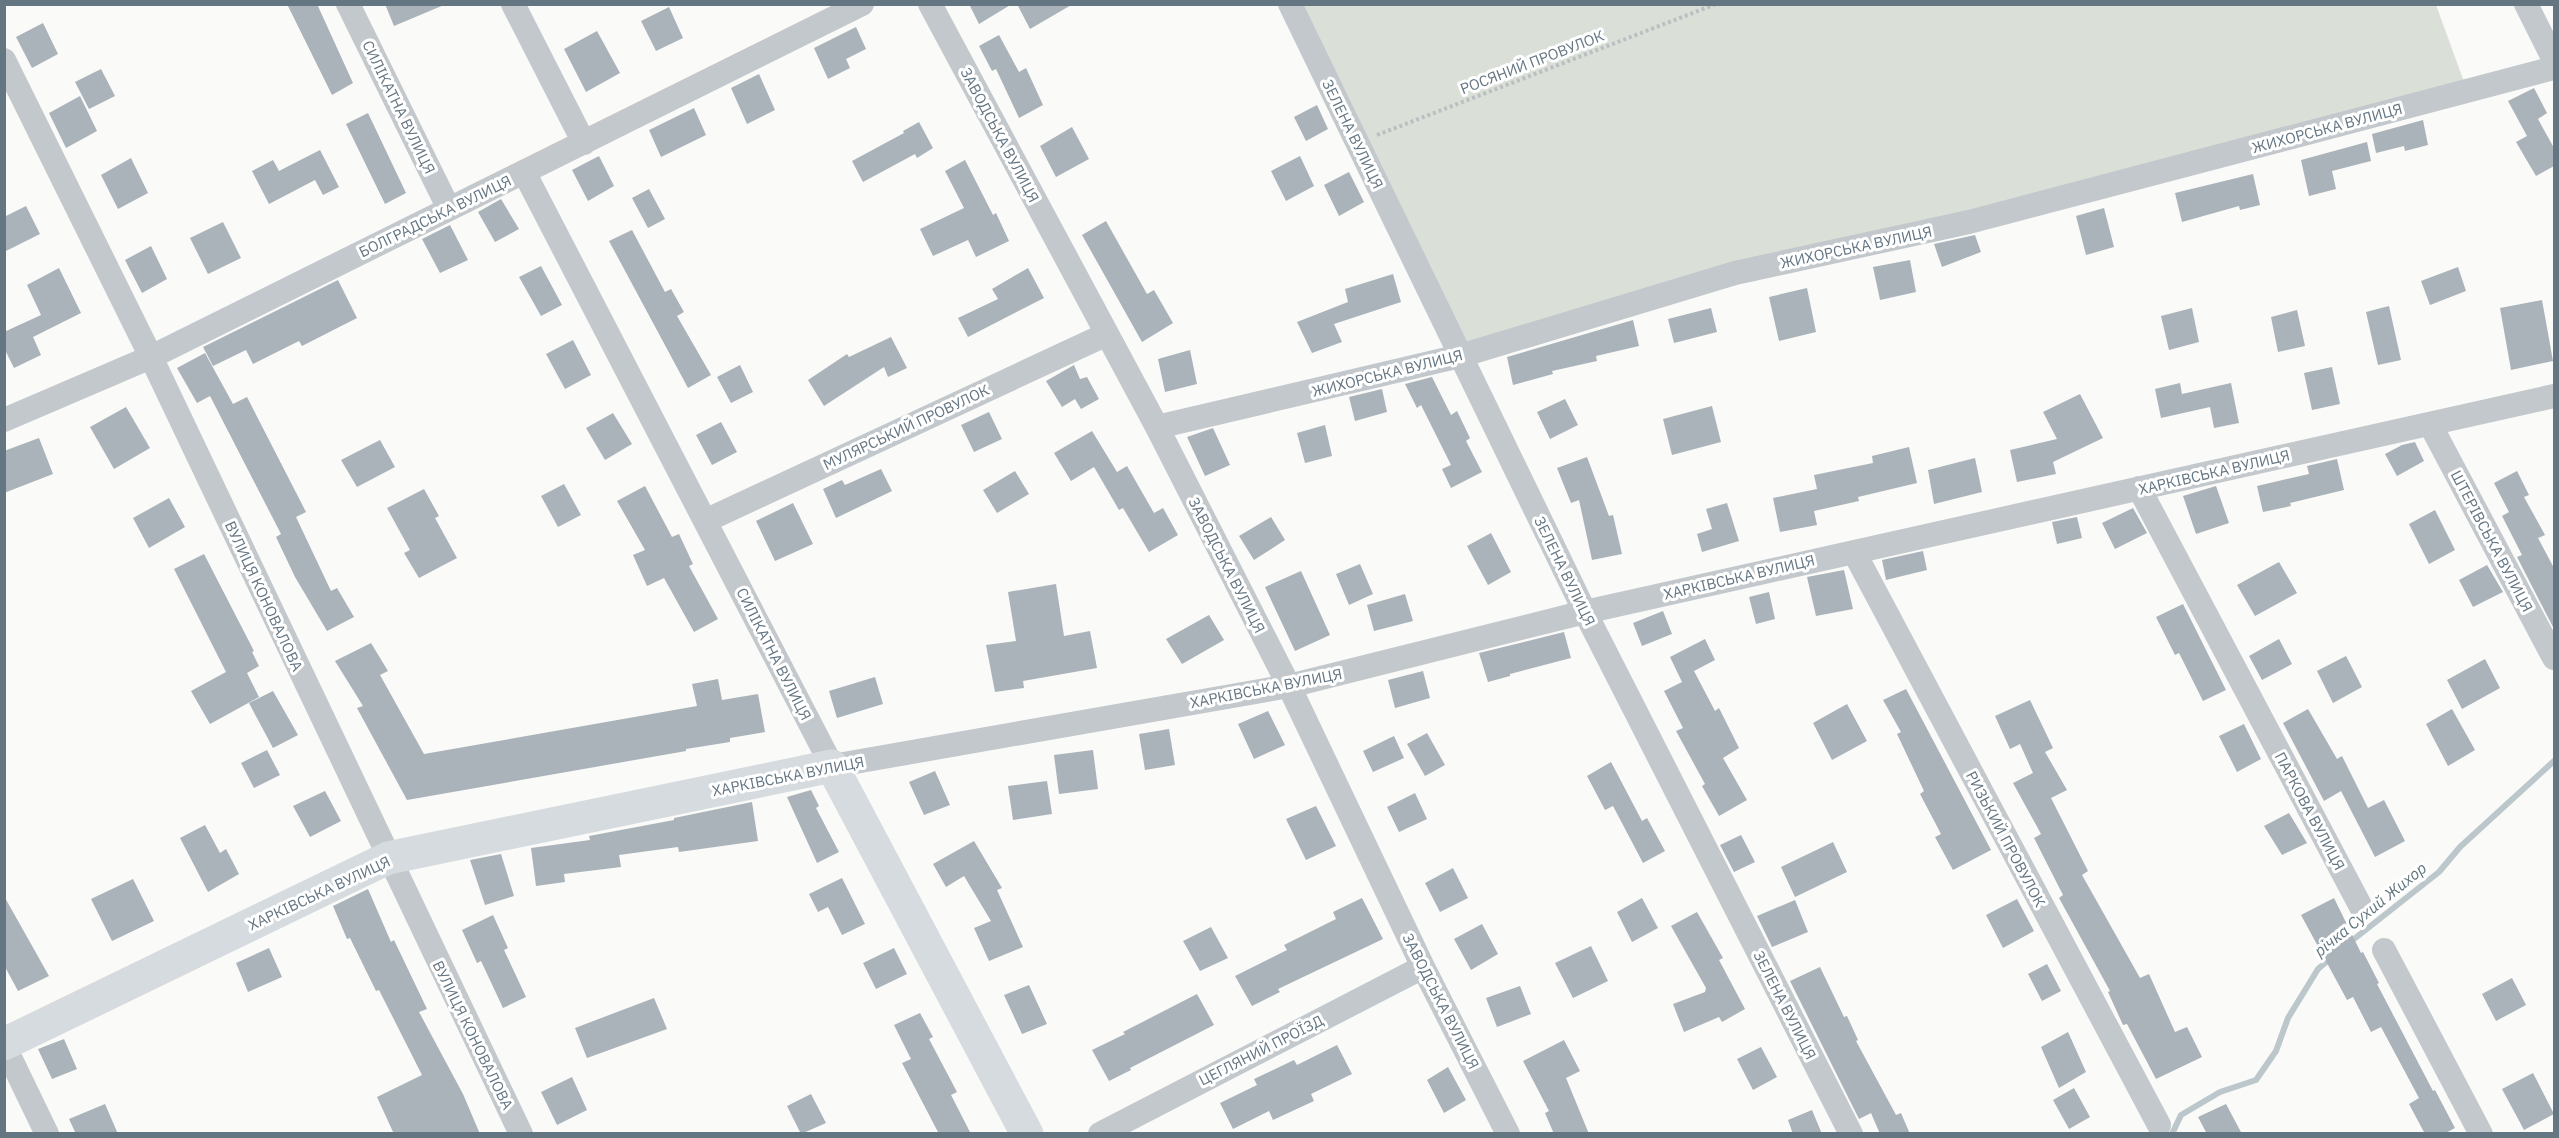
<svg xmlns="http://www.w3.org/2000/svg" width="2559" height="1138" font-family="'IBM Plex Sans',sans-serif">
<rect width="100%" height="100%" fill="#fafaf8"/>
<path fill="#dadfd7" d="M1290,5H2436L2467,90L1460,356Z"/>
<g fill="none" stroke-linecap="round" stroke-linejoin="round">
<path stroke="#bbc7cb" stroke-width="6" d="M2349,943L2439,872L2460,847L2554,761
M2172,1134L2181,1115L2220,1092L2256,1080L2276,1051L2288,1018L2318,969L2332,957"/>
</g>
<path fill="#aab3b9" d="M287,4H317L353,83L332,95Z
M385,4H444V5L394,26Z
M969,4H1012L979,24Z
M1017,4H1073L1030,29Z
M669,7L683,38L656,51L641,21Z
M43,23L58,54L32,68L16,37Z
M856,27L866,49L846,59L850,68L828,79L814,48Z
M597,31L620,73L586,92L564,49Z
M999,35L1019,72L1026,68L1043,105L1019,118L996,69L992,71L979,46Z
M101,69L115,96L89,109L75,82Z
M759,74L775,110L747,124L731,88Z
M2534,88L2547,113L2538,119L2554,148V166L2536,176L2516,142L2527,136L2508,101Z
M80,96L97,131L66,148L49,113Z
M1317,105L1328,129L1306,141L1294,117Z
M694,108L706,135L661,157L649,130Z
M368,113L406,193L385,204L346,124Z
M2423,120L2428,145L2405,151L2404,146L2376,153L2372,134Z
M919,122L933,148L917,158L915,154L863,182L852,161L904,133L903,131Z
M1072,127L1089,159L1056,177L1040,146Z
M2367,142L2371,161L2332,171L2336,189L2309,196L2301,160Z
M320,150L339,187L323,195L315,180L269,204L252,171L273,160L279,171Z
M599,156L614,186L588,201L572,170Z
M1300,156L1314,186L1286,201L1271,171Z
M131,158L148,193L118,209L101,175Z
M965,160L993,215L996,213L1009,241L976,257L968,240L933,256L920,229L964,208L945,171Z
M1349,172L1364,202L1339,216L1324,185Z
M2253,174L2260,205L2240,210L2239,206L2182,222L2175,193Z
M649,189L665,219L648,228L632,198Z
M501,199L519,229L495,242L478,212Z
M26,206L40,234L4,252V217Z
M2104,208L2114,247L2086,255L2076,216Z
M1106,221L1147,294L1154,290L1173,323L1142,342L1082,235Z
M223,222L241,258L208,274L190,238Z
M450,225L468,260L440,273L422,239Z
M632,230L665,292L671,289L684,312L677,316L711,375L688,388L609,241Z
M1975,235L1981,252L1942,267L1934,244Z
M151,246L167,279L142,293L125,260Z
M1910,260L1916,292L1880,300L1873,267Z
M541,266L562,305L541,316L519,277Z
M2458,267L2466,291L2430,305L2421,281Z
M59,268L81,313L33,337L41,355L14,368L4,348V332L41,315L27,285Z
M1028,268L1044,298L968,337L958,318L998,299L992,289Z
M1393,274L1401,302L1334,324L1342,342L1312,353L1297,322L1348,302L1345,289Z
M338,280L357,318L302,346L299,341L253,364L246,350L213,366L203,347Z
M1807,288L1816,332L1779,341L1769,297Z
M2542,300L2553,361L2511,370L2500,308Z
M2389,306L2401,360L2378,365L2366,312Z
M1711,308L1717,332L1674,343L1668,319Z
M2192,308L2199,342L2169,350L2161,316Z
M2297,310L2305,346L2278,352L2271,317Z
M1633,320L1639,346L1596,356L1597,361L1552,371L1553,374L1513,385L1507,357Z
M891,337L907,368L888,377L884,367L824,406L808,380L847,354L849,357Z
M573,340L591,375L565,389L546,354Z
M1190,350L1197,384L1165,392L1158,359Z
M205,353L233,404L247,397L306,512L296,517L331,591L337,588L354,617L327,631L295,577L276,537L281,534L210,396L197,403L177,368Z
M740,365L753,392L731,403L717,377Z
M1074,365L1080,379L1087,377L1099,399L1081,409L1075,399L1062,407L1046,381Z
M2332,367L2340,404L2312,410L2304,373Z
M1432,377L1451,415L1457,411L1470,438L1466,441L1482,472L1451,488L1442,469L1451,465L1421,405L1417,408L1405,384Z
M2180,383L2182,394L2231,383L2239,423L2214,428L2210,407L2161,418L2155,389Z
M1382,389L1387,412L1355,421L1349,397Z
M2080,394L2103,438L2053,462L2056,474L2017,482L2010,450L2057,439L2043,412Z
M1565,399L1578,425L1550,439L1537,412Z
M1712,406L1721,442L1672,455L1663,419Z
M126,407L150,448L114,469L90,427Z
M989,412L1002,439L974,452L961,425Z
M613,413L632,444L605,460L586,428Z
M721,422L737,452L712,465L696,435Z
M1325,425L1332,456L1305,463L1297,433Z
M1213,428L1230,465L1205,476L1187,437Z
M1092,431L1117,472L1127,466L1154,513L1163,508L1178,535L1149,552L1123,508L1119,510L1094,467L1071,481L1054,453Z
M39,438L53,474L4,493V451Z
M380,440L395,467L357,487L341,460Z
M2415,442L2424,461L2397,476L2385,454L2402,445Z
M1909,447L1917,483L1858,497L1859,501L1814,511L1817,525L1780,532L1773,498L1817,489L1814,475L1873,463L1872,456Z
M1587,457L1609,516L1613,515L1622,554L1592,560L1579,500L1571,503L1557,468Z
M1975,458L1982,492L1934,504L1928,470Z
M2337,459L2344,490L2290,503L2291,506L2263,512L2257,486L2309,474L2307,466Z
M881,469L892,491L836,518L823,489L842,480L845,485Z
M1015,471L1029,494L997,513L983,490Z
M2517,471L2529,495L2524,497L2545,535L2538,538L2554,568V629L2517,557L2522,555L2502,516L2509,512L2494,483Z
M564,484L581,515L558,527L541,496Z
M645,486L672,537L679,534L693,564L689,566L718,619L694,632L664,578L647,586L633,555L645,550L617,501Z
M2216,486L2229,523L2196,534L2183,496Z
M424,489L439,516L435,518L457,558L419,578L404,553L410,550L387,508Z
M169,498L185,527L149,548L133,518Z
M793,503L813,544L775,561L756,521Z
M1727,503L1739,541L1702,552L1697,534L1712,529L1706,509Z
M2133,508L2147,533L2115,549L2102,523Z
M2435,510L2455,550L2429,564L2409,524Z
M1271,517L1285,540L1254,560L1239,536Z
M2077,517L2082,538L2057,544L2052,522Z
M1491,533L1511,572L1488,585L1467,546Z
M1923,551L1927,570L1886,580L1882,560Z
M204,554L254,651L252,652L259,666L247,673L259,697L210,724L191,691L226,672L174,569Z
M2279,562L2297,593L2255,616L2237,585Z
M1360,564L1373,594L1349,605L1336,574Z
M2487,565L2503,592L2473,607L2459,580Z
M1844,570L1853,609L1816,616L1807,577Z
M1301,571L1330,635L1295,651L1265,587Z
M1056,584L1064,636L1090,631L1097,668L1023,681L1024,688L995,692L986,645L1016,641L1008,592Z
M1769,592L1775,619L1756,624L1749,597Z
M1405,594L1413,621L1374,631L1367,605Z
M2183,604L2226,690L2203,701L2179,653L2175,655L2156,617Z
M1663,611L1672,634L1642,646L1633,623Z
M1209,615L1224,640L1182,664L1166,639Z
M1564,632L1571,658L1510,674V676L1488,682L1479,653Z
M1705,639L1715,660L1694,671L1715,711L1719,708L1739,748L1723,758L1747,800L1719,816L1702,786L1705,784L1676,731L1683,728L1664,691L1682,682L1670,657Z
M2279,639L2292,664L2262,680L2249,656Z
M371,643L388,671L380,675L424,754L697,706L692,684L718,679L722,700L758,694L765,732L730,738V742L686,749V751L407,800L357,708L363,706L335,661Z
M2346,656L2362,687L2333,703L2317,671Z
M2485,659L2500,688L2462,709L2447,680Z
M1423,671L1430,698L1395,708L1388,680Z
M875,677L883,704L837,718L829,691Z
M1906,689L1991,850L1953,870L1935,837L1941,834L1920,794L1924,791L1897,734L1901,732L1883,700Z
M273,691L298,735L273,748L249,703Z
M2030,700L2053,748L2045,752L2067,790L2051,798L2088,871L2082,875L2140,978L2149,974L2175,1032L2187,1027L2202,1057L2156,1079L2127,1024L2123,1025L2108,992L2110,991L2059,898L2063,895L2034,838L2041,834L2013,783L2033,773L2020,744L2010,749L1995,716Z
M1847,704L1867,741L1832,760L1813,723Z
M2308,709L2337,759L2342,756L2368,808L2384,800L2405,841L2375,857L2341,791L2324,801L2283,723Z
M2452,709L2475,750L2448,766L2426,724Z
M1268,711L1285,745L1254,759L1238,724Z
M2244,724L2261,759L2237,772L2219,736Z
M1169,729L1175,765L1145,770L1139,734Z
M1427,733L1445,765L1425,776L1407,744Z
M1394,736L1404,758L1373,772L1363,751Z
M267,750L280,775L254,788L241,763Z
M1093,750L1098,789L1059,794L1054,755Z
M1611,762L1642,821L1647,818L1665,851L1643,863L1613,806L1605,810L1587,776Z
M935,771L950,805L924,815L909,782Z
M1047,781L1052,814L1013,820L1008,786Z
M811,790L819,806L816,808L839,852L817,863L787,797Z
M325,791L341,821L310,837L293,806Z
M1415,793L1427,819L1399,832L1387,807Z
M752,802L758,841L679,852L678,847L619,855L621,867L564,874L565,882L536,886L531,848L590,840L589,836L674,820V818Z
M1316,806L1336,846L1306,860L1286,819Z
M2289,813L2307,843L2282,855L2264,826Z
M205,825L220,853L226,849L239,874L208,892L180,838Z
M1741,835L1755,862L1734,872L1720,845Z
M974,841L1002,888L997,890L1023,947L989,961L974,928L991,921L964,876L946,887L933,864Z
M1833,842L1847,872L1795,897L1781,867Z
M501,854L514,896L485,905L470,860Z
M1453,868L1468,898L1440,912L1425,883Z
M842,878L865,924L842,935L828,907L818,912L809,894Z
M133,879L154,921L112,941L91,899Z
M368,889L391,942L394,940L427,1009L419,1012L463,1094L480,1134H394L377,1097L422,1075L379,990L376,991L350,938L347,939L333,906Z
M4,896L49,976L18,991L4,965Z
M1362,898L1383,939L1278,989L1280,992L1252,1006L1235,976L1287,950L1284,945L1336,919L1333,912Z
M1642,898L1658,928L1632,942L1617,912Z
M2334,898L2361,953L2363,952L2379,983L2377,984L2433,1091L2435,1090L2455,1128L2444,1134H2425L2409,1104L2419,1098L2381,1027L2371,1032L2353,997L2347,1000L2301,915Z
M2017,899L2034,931L2003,948L1986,915Z
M1795,900L1808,932L1772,947L1757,916Z
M1697,912L1723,958L1719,960L1745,1009L1722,1022L1719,1017L1684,1032L1673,1004L1705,992L1706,988L1671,926Z
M493,915L508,948L504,950L526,997L503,1008L481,961L477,963L462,930Z
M1482,924L1498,954L1471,970L1454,939Z
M1211,927L1228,958L1200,971L1183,941Z
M1591,946L1608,981L1573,998L1555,963Z
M269,948L282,977L248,992L236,963Z
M894,948L907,974L876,989L863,963Z
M2047,964L2061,991L2042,1001L2028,974Z
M1820,967L1844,1017L1847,1016L1858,1040L1856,1041L1896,1115L1901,1113L1910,1134H1880L1871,1113L1859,1119L1790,981Z
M2512,978L2526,1005L2496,1021L2482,994Z
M1029,985L1047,1024L1022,1034L1004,995Z
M1520,986L1531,1014L1497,1027L1486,998Z
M1197,994L1214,1025L1130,1068L1131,1070L1109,1081L1092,1050L1125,1034L1123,1032Z
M654,998L667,1029L587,1058L575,1028Z
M920,1013L933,1037L929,1039L957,1092L951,1095L971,1134H939L902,1063L911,1059L894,1025Z
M2068,1032L2086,1072L2059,1088L2041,1047Z
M64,1039L77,1069L52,1079L38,1049Z
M1564,1040L1580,1071L1566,1078L1589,1134H1554L1545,1113L1549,1111L1523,1061Z
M1337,1045L1352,1074L1311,1094L1314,1101L1273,1120L1269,1111L1233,1129L1220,1103L1257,1085L1254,1079L1294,1060L1297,1065Z
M1761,1047L1777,1077L1753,1090L1737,1059Z
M1448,1067L1466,1100L1444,1113L1427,1080Z
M2533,1073L2554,1114L2524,1130L2502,1089Z
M572,1077L587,1110L557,1125L541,1092Z
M2074,1088L2090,1117L2069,1129L2053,1100Z
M811,1094L826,1123L801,1134L787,1106Z
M105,1104L118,1134H76L69,1119Z
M2226,1104L2242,1134H2207L2198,1117Z
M1812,1110L1822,1134H1793L1788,1120Z"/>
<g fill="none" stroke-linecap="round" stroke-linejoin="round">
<path stroke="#bbbfc2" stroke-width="4" stroke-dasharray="3 3" stroke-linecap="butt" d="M1377,135L1716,4"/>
<path stroke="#c3c8cc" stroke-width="24" d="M348,4L449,209
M513,4L584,143
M930,4L1157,427L1289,686L1423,967L1508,1134
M1290,4L1585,612L1851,1134
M2526,4L2554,60
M4,60L151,357L521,1134
M524,172L832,766L1289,686L1585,612L2554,396
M4,420L151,357L862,4
M2430,424L2554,658
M1157,427L1460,356L1735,273L1969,222L2554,68
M2139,488L2361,907
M705,521L1107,334
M1854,552L2159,1125
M2384,950L2481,1134
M4,1045L47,1134
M1100,1134L1423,967"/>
<path stroke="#d6dbdf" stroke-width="33" d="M4,1044L388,858L832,766L1027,1134"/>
</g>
<g text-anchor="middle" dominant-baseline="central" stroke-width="6" stroke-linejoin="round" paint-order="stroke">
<g font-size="15" fill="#657683" stroke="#fff">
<text transform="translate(1532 62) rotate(-21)">РОСЯНИЙ ПРОВУЛОК</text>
<text transform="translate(399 107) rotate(64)">СИЛІКАТНА ВУЛИЦЯ</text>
<text transform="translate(2327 128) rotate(-15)">ЖИХОРСЬКА ВУЛИЦЯ</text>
<text transform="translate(1353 134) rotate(64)">ЗЕЛЕНА ВУЛИЦЯ</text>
<text transform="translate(1000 135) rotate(62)">ЗАВОДСЬКА ВУЛИЦЯ</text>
<text transform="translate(435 216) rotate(-26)">БОЛГРАДСЬКА ВУЛИЦЯ</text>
<text transform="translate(1856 247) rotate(-12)">ЖИХОРСЬКА ВУЛИЦЯ</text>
<text transform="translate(1387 373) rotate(-14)">ЖИХОРСЬКА ВУЛИЦЯ</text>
<text transform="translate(906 427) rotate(-25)">МУЛЯРСЬКИЙ ПРОВУЛОК</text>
<text transform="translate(2214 472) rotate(-13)">ХАРКІВСЬКА ВУЛИЦЯ</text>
<text transform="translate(2492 541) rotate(62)">ШТЕРІВСЬКА ВУЛИЦЯ</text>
<text transform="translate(1227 565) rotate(63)">ЗАВОДСЬКА ВУЛИЦЯ</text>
<text transform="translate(1565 571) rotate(64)">ЗЕЛЕНА ВУЛИЦЯ</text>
<text transform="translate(1739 577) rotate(-13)">ХАРКІВСЬКА ВУЛИЦЯ</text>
<text transform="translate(264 596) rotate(65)">ВУЛИЦЯ КОНОВАЛОВА</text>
<text transform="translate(774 654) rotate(63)">СИЛІКАТНА ВУЛИЦЯ</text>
<text transform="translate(1266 688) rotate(-11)">ХАРКІВСЬКА ВУЛИЦЯ</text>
<text transform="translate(788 776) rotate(-11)">ХАРКІВСЬКА ВУЛИЦЯ</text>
<text transform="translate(2310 811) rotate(62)">ПАРКОВА ВУЛИЦЯ</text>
<text transform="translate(2006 839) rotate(62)">РИЗЬКИЙ ПРОВУЛОК</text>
<text transform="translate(319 893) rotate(-25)">ХАРКІВСЬКА ВУЛИЦЯ</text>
<text transform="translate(1441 1001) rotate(63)">ЗАВОДСЬКА ВУЛИЦЯ</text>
<text transform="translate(1785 1005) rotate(63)">ЗЕЛЕНА ВУЛИЦЯ</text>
<text transform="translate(473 1035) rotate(64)">ВУЛИЦЯ КОНОВАЛОВА</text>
<text transform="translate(1261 1050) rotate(-27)">ЦЕГЛЯНИЙ ПРОЇЗД</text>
</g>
<g font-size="16" font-style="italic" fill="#60757c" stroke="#fff">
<text transform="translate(2370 909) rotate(-39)">річка Сухий Жихор</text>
</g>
</g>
<rect width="2559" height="1138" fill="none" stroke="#657683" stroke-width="12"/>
</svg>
